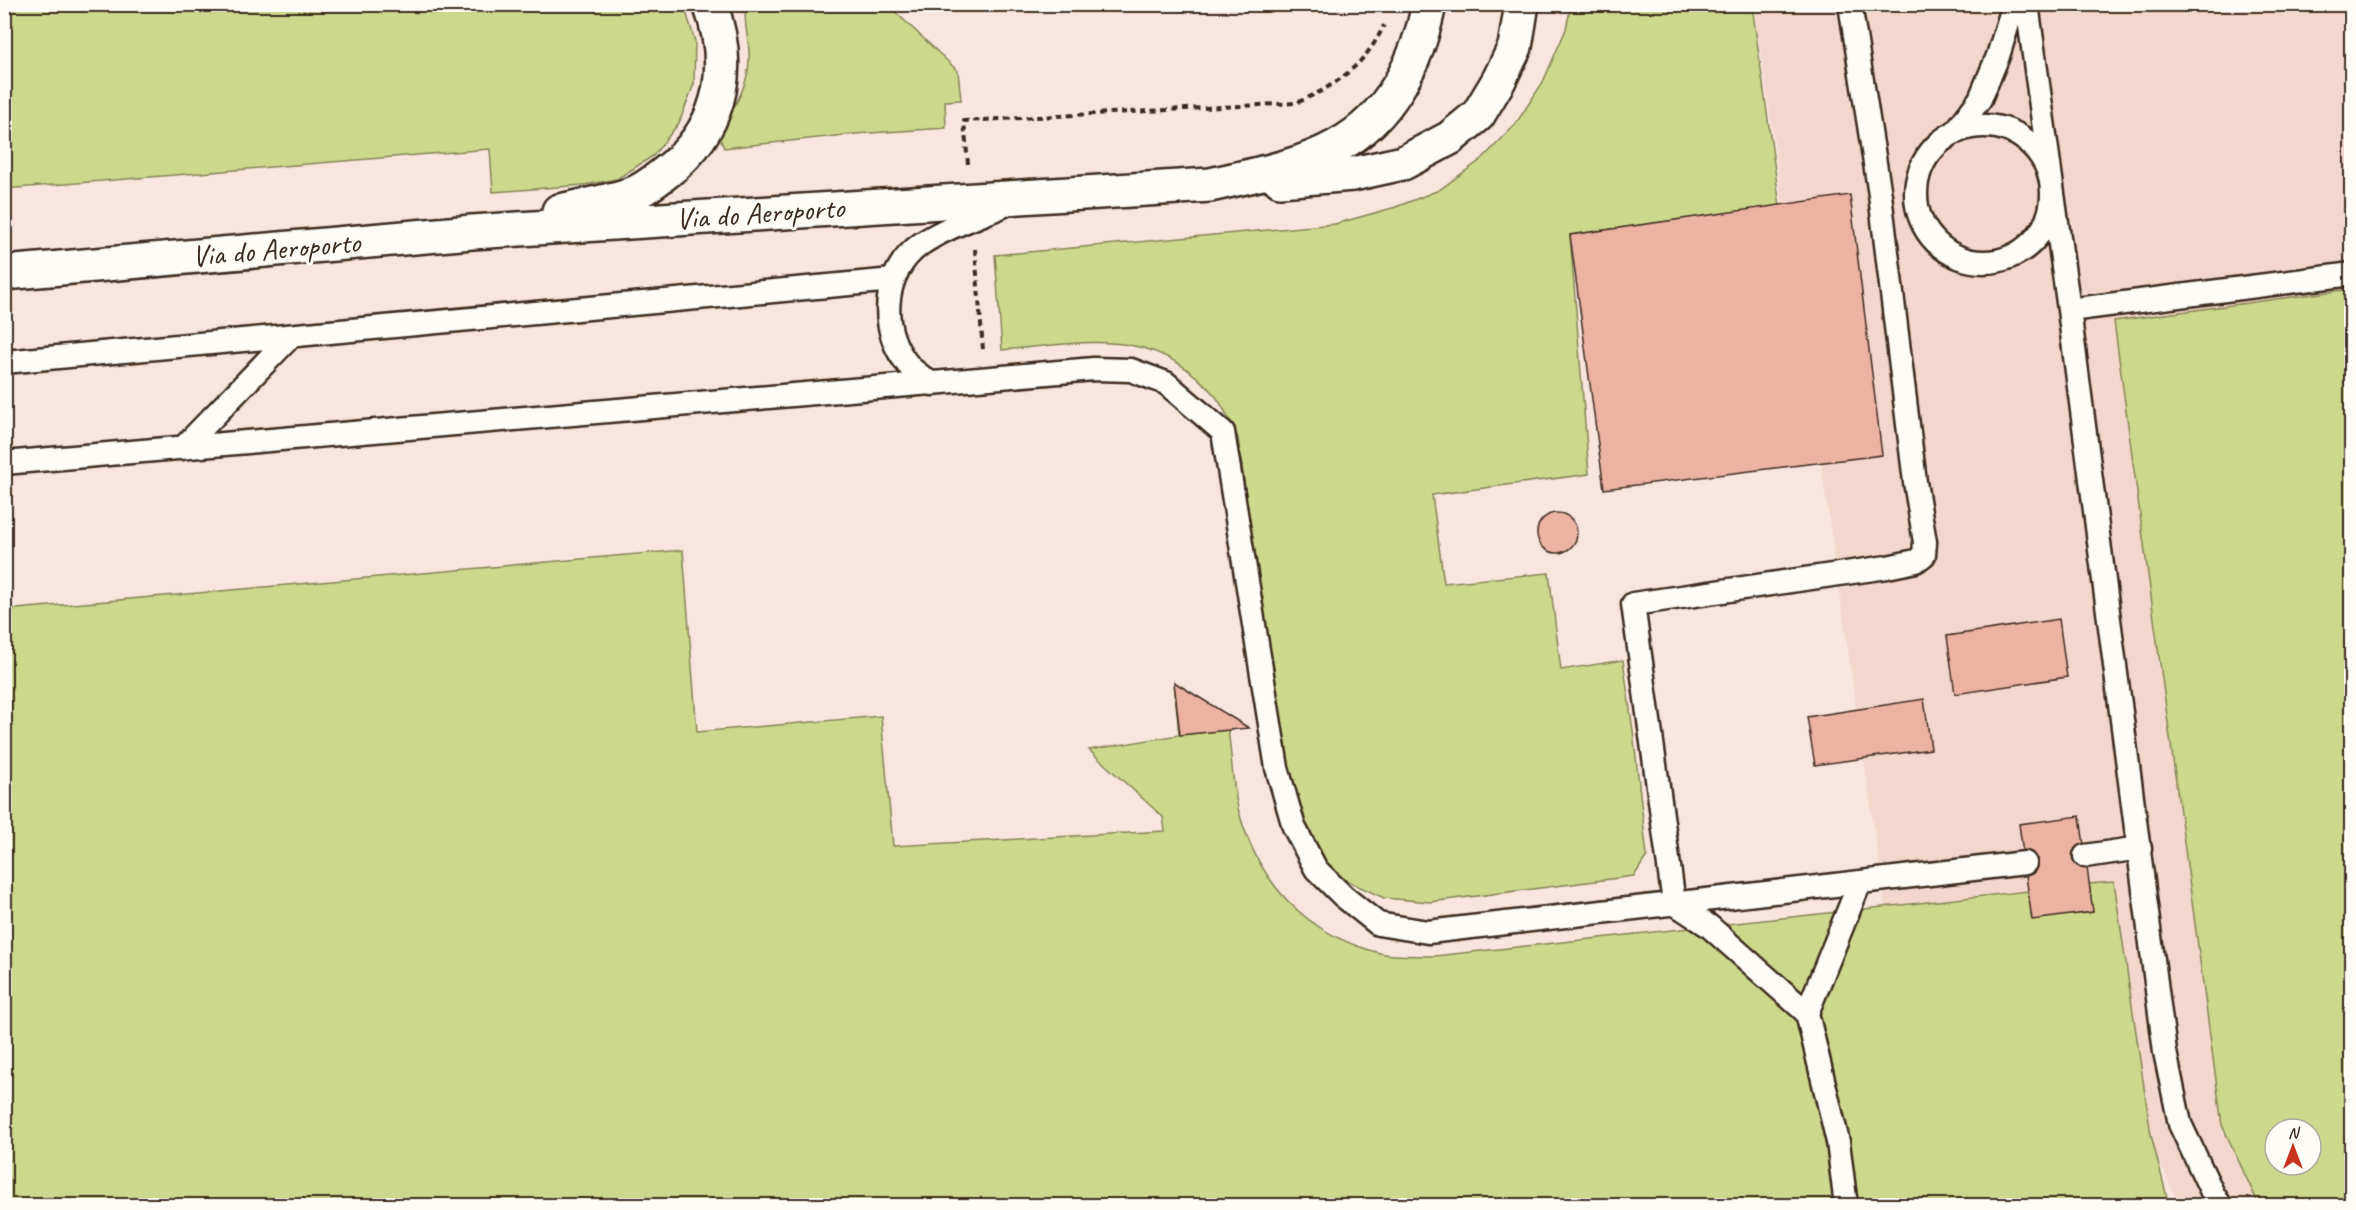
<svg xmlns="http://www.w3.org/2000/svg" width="2356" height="1210" font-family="Caveat,sans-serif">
<rect width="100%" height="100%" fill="#f8e6de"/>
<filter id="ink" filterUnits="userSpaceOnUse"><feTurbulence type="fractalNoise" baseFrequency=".0167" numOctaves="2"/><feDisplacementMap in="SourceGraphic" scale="12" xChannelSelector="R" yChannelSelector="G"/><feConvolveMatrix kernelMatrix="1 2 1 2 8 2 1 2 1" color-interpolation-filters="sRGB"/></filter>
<g filter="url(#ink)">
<path fill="#f4d7cc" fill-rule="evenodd" d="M1754,5H2351V1205H2179L2151,1142L1893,960ZM2275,1129H2311V1165H2275Z"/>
<path fill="#ccd98c" stroke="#848255" stroke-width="1.5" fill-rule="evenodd" d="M5,4L684,5L695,41L694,84L679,123L653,156L617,179L584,185L493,192L490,149L5,189Z
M746,5H888L958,71L961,100L945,101L946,128L855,134L724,148L717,131C736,107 751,82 749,51C748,36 743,19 746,5Z
M1571,5H1752L1780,206L1570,235L1589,474L1432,495L1444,583L1549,573L1561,670L1623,660L1633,731L1647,856L1634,876L1430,902L1384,898L1341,878L1308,844L1289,801L1238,438C1231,425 1225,408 1216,397C1156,324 1084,343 1002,350L995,255L1335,224L1396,207L1439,190L1482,159L1515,125L1543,82L1566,29Z
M2351,289V1205H2259L2222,1125L2114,321ZM2275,1129H2311V1165H2275Z
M683,550L697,732L881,716L893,846L1165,831L1163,817L1089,750L1179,735L1174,682L1181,735L1228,730C1232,756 1232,786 1239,812C1259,884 1307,935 1380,953C1397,957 1418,955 1435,956L2028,891L2032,919L2093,912L2089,884L2114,882L2151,1135L2169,1205L5,1206V610Z"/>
<path fill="#ecb3a3" stroke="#3b2a1e" stroke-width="1.5" d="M1850,195L1882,455L1604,489L1570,235Z
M1537 533a20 20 0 1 1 40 0a20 20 0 1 1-40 0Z
M2059,619L2067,677L1955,694L1947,636Z
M1174,682L1249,728L1180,735Z
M1924,699L1931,749L1815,765L1807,717Z
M2080,816L2093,912L2032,920L2019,824Z"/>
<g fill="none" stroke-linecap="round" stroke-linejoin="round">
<defs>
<path id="service" d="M2027,4L2069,310L2165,1052L2180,1124L2213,1194L2221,1206
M1916 194a68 68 0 1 1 136 0a68 68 0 1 1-136 0Z
M1956,131L1980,99L1998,56L2014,4
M2069,310L2352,274
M4,362L893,280
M932,384C925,379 916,373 910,367C878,332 881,272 921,244C946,227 978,217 1005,205
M183,448L291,336
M4,463L1094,369L1131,370L1166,383L1223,432L1277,768L1294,827L1316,869L1343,896L1378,924L1428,932L2025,863
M2085,856L2140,848
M1807,1013L1860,882
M1846,1206L1838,1142L1807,1013L1709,926L1674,903L1633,604L1887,567L1916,561L1924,555L1925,542L1915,482L1880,195L1850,4"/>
<path id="tertiary" d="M1280,180L1353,174L1403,163L1450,138L1478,115L1499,80L1515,47L1522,4
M559,211C581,206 614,201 635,193C650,186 664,174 676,164C724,121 732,63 710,4
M4,273L472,232L1210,185C1252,175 1298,168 1337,146C1390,118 1418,61 1429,4"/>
</defs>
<use href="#service" stroke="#3b2a1e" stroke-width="27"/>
<use href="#tertiary" stroke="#3b2a1e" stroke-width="38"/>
<path stroke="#3b2a1e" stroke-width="4" stroke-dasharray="6 4.5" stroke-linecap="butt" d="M968,164L964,121L1296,103C1334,87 1366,65 1384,25
M975,249L983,350"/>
<use href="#service" stroke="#fdfcf7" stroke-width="22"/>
<use href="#tertiary" stroke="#fdfcf7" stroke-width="33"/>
</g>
</g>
<g text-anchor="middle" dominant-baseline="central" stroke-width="6" stroke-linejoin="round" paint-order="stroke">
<g font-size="30" fill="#3b2a1e" stroke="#fdfcf7">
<text transform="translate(760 213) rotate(-4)">Via do Aeroporto</text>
<text transform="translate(276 249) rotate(-5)">Via do Aeroporto</text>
</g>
</g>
<rect width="2356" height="1210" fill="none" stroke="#fdfcf7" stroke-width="24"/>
<rect x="12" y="12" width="2332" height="1186" fill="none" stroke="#3b2a1e" stroke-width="2" filter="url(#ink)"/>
<g transform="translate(2293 1147)"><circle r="28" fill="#fdfcf7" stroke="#afa8a0" stroke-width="1.5"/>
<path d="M0-4.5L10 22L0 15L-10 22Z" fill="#c8321e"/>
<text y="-9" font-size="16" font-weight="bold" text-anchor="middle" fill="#3b2a1e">N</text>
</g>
</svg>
